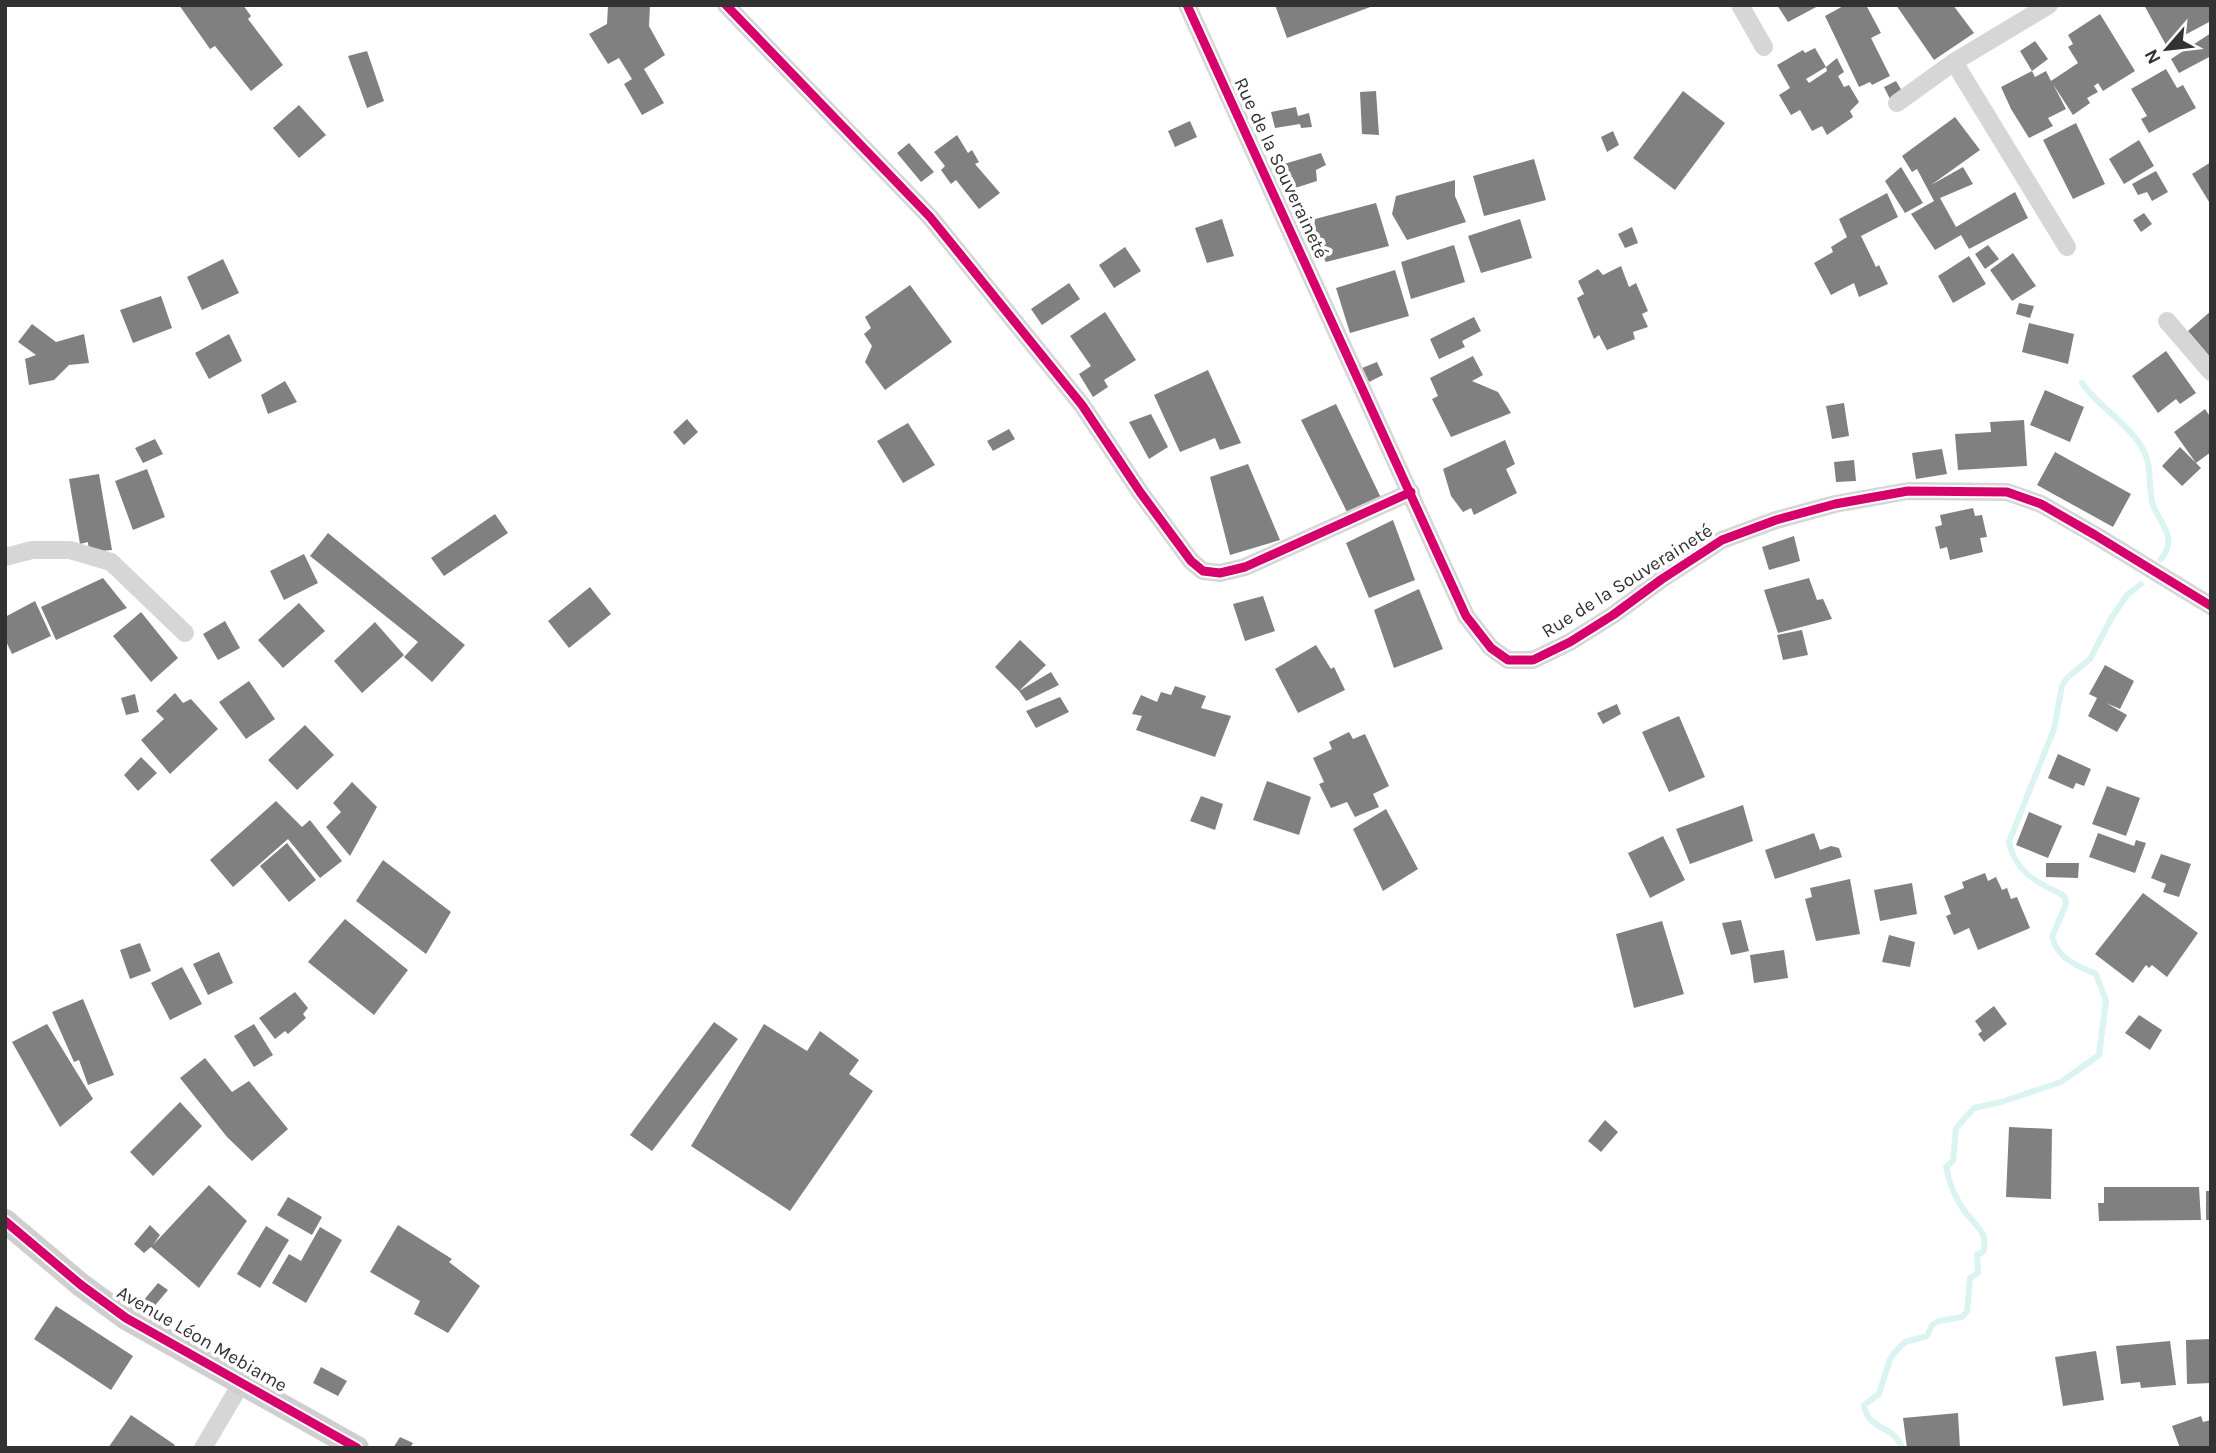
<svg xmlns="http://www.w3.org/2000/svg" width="2216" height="1453" font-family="Karla,sans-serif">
<rect width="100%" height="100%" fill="#fff"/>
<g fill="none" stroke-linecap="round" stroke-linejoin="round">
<path stroke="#dbf4f1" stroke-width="6" d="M2082,383C2100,409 2135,427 2146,456C2152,472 2148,489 2153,505C2159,523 2179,537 2161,559
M1902,1448C1893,1423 1868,1432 1864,1405L1879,1394L1890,1359L1896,1351L1905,1342L1927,1336L1932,1325L1939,1321L1962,1317L1967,1312L1970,1278L1978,1273L1977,1255L1983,1252C1990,1232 1973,1224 1963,1209C1954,1196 1949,1182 1946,1167L1953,1161L1956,1128L1974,1108L2001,1102L2061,1082L2099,1055L2106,1001L2096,974C2076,965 2059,960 2052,937L2066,904L2065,897C2059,892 2052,890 2045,886C2027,877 2013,862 2009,842L2054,729L2062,686L2067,678L2090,659L2112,617L2127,595L2141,584"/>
</g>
<path fill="#808080" d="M179,5H243L251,16L248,19L283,65L251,91L215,46L210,49Z
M608,5H650L649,26L665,55L644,69L664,103L642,115L624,84L632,79L619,58L608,64L589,34L607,24Z
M1275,5H1373V6L1287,38Z
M1777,5H1820L1788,22Z
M1845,5H1866L1881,33L1871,38L1890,76L1872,85L1870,82L1859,87L1825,16Z
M1896,5H1953L1974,33L1934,60Z
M2144,5H2211V21L2166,45Z
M2100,14L2135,71L2103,91L2098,83L2094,86L2098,92L2087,98L2090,103L2073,115L2053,84L2066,109L2048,118L2053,126L2029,138L2011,109L2001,87L2032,71L2035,77L2046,71L2051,81L2078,63L2068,47L2073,44L2068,35Z
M2211,33V56L2179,73L2171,59Z
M2035,41L2048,59L2032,71L2020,51Z
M1815,48L1826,67L1806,79L1809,83L1827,71L1826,67L1837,58L1844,72L1838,76L1844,87L1849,85L1859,102L1850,111L1853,117L1827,135L1822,126L1812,131L1800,110L1791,115L1779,95L1790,88L1777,65L1803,50L1805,53Z
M367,51L384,101L367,108L348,56Z
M2166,69L2177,88L2183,85L2196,108L2149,133L2141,119L2147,116L2131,89Z
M1896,81L1902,91L1890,99L1884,87Z
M1376,91L1379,135L1362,134L1360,92Z
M1683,91L1725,123L1675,190L1633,158Z
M299,105L326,135L299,158L273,128Z
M1296,107L1298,116L1309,113L1312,127L1301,128L1300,124L1275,128L1271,112Z
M1955,117L1980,150L1931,185L1963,167L1973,184L1940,198L1956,227L2015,192L2028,218L1969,249L1961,235L1935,250L1911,214L1934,201L1917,169L1912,172L1902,156Z
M1190,121L1197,137L1175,147L1168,131Z
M2076,123L2105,184L2073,199L2043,140Z
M1613,131L1619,145L1607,152L1601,137Z
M957,135L968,153L972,150L979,162L975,164L1000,193L979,209L956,180L951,184L941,170L945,166L934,152Z
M2139,140L2154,166L2124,184L2109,159Z
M909,143L934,172L921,182L897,153Z
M1321,153L1326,165L1316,170L1317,181L1292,189L1284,164Z
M1534,159L1546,200L1484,216L1473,176Z
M2211,162V205L2192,174Z
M1901,167L1923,203L1905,213L1885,181Z
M2156,171L2168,192L2152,201L2147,192L2138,195L2132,184Z
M1455,180V196L1466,222L1407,240L1392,214L1396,196Z
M1887,193L1898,217L1861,236L1876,267L1879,265L1888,284L1859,297L1854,283L1831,295L1814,263L1833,252L1831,247L1847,237L1839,219Z
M1376,203L1389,246L1326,262L1313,241L1315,219Z
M2144,213L2152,224L2141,232L2133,220Z
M1222,219L1234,256L1207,263L1195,228Z
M1520,219L1532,258L1481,273L1468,236Z
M1632,227L1638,243L1625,248L1618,234Z
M1454,245L1465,282L1411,299L1401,262Z
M1988,245L1999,259L1985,269L1975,254Z
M1125,247L1141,271L1114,288L1099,265Z
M2013,253L2036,286L2012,301L1990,270Z
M1969,256L1986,284L1953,303L1938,276Z
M223,259L239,293L202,310L187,277Z
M1621,266L1629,287L1636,283L1648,311L1642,314L1648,327L1633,332L1635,339L1607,350L1599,335L1594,339L1577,298L1584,294L1578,281L1598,269L1603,275Z
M1395,270L1409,316L1350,333L1336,288Z
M1069,283L1080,299L1042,325L1031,309Z
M910,285L952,342L885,390L865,362L872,346L864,334L871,328L865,317Z
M161,296L172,328L133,343L120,310Z
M2019,303L2034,306L2030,318L2016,314Z
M2211,311V358L2188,331Z
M1105,312L1136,360L1104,380L1108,387L1093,397L1079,374L1091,366L1070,336Z
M1474,317L1481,331L1462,341L1465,347L1439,359L1430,339Z
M2029,323L2074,334L2068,364L2022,352Z
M32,324L56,342L84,334L89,363L69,365L54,380L29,385L25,359L36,355L18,342Z
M229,334L242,361L209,379L195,353Z
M2166,351L2196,393L2180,404L2176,399L2158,413L2132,376Z
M1473,356L1483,375L1472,381L1498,392L1511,413L1451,437L1432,399L1438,396L1430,378Z
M1377,362L1383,375L1369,382L1362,368Z
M1208,370L1241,443L1220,450L1215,438L1180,452L1154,395Z
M285,381L297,402L268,414L261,395Z
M2045,390L2084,407L2070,442L2030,425Z
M1844,403L1849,436L1832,439L1826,406Z
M1336,404L1382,500L1348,514L1301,420Z
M2205,409L2211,418V452L2196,463L2174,432Z
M1151,414L1168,447L1149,459L1129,422Z
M687,419L698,432L684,445L673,432Z
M2024,420L2027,466L1958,470L1955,434L1991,432L1990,422Z
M908,423L935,465L903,483L877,441Z
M1009,429L1015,439L993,451L987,441Z
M155,439L163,454L143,463L135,448Z
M1505,440L1515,464L1506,469L1517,493L1474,515L1471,508L1463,512L1451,496L1443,469Z
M2180,447L2201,468L2182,486L2162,466Z
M1942,449L1947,474L1916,479L1912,453Z
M2055,452L2131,494L2113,527L2037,485Z
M1854,460L1856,481L1836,482L1834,462Z
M1248,464L1280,540L1230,555L1210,477Z
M147,469L165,517L133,530L115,481Z
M99,474L112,550L89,552L88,542L80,544L69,479Z
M1973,508L1975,516L1982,515L1987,537L1980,538L1983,552L1950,560L1947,547L1940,549L1935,527L1942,525L1940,515Z
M495,514L508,533L444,576L431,558Z
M1393,520L1415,580L1369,598L1346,543Z
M328,533L465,645L432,682L404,657L418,642L310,556Z
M1794,536L1800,561L1769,570L1762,547Z
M304,554L318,583L284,600L270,571Z
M103,578L127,608L56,640L41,607Z
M1809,578L1817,600L1823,599L1832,619L1778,633L1764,590Z
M590,587L611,614L569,648L548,621Z
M1419,589L1443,649L1394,668L1374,610Z
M1263,596L1275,631L1245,641L1233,604Z
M35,601L51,636L12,654L5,639V617Z
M299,603L325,631L283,668L258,640Z
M141,612L178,658L151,682L113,636Z
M225,621L240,648L218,660L203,634Z
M375,622L404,655L362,693L334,661Z
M1802,630L1808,655L1783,660L1777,635Z
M1020,640L1046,665L1019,691L1051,672L1059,685L1026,701L1019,691L995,667Z
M1316,645L1331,669L1334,667L1345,690L1298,713L1275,669Z
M2105,665L2134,681L2120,709L2106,703L2127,715L2117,732L2088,716L2097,698L2089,694Z
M249,681L275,719L246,739L219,702Z
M1175,686L1206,696L1201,708L1231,716L1215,757L1136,730L1142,716L1132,714L1141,695L1157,702L1161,692L1171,695Z
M175,693L183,703L191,699L218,729L170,774L141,740L164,719L156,711Z
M135,694L139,712L126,715L121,698Z
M1060,697L1069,712L1036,728L1026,711Z
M1617,704L1621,714L1603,724L1597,713Z
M1679,716L1705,777L1669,792L1642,732Z
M305,725L334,755L297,790L268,760Z
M1349,732L1353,739L1365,734L1389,786L1373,794L1379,807L1355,817L1347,802L1331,808L1319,784L1324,782L1313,758L1332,749L1329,742Z
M2058,754L2091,769L2084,786L2076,783L2073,789L2048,778Z
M141,757L157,773L138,791L124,775Z
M1267,781L1311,797L1299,835L1253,820Z
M352,782L377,807L350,856L326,827L341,812L333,803Z
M2107,786L2140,798L2126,836L2092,824Z
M1201,796L1223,804L1215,830L1190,821Z
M276,801L302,827L310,820L342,861L320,878L288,839L233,887L210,860Z
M1743,805L1753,841L1690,864L1676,829Z
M1386,809L1418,869L1383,891L1353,829Z
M2029,812L2062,826L2048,858L2016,845Z
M1814,833L1820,850L1831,846L1839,848L1842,857L1775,879L1765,850Z
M2098,833L2134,846L2136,840L2146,843L2135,873L2089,857Z
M1663,836L1685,880L1650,898L1628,853Z
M287,843L316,880L289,902L260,866Z
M2161,854L2191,864L2179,897L2163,892L2166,884L2151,878Z
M383,860L451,912L426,954L356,901Z
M2046,863H2079L2078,878L2046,877Z
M1985,873L1988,881L1996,877L2002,890L2007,888L2011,899L2017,897L2030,928L1978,950L1969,928L1954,935L1946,916L1951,914L1944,896L1964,888L1962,882Z
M1850,879L1860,934L1816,941L1805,899L1812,897L1810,888Z
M1912,883L1917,914L1880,921L1874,890Z
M2143,893L2198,933L2167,977L2152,965L2149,968L2146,965L2133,983L2095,954Z
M345,919L408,970L374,1015L308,962Z
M1741,920L1749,951L1731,955L1722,923Z
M1662,921L1684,994L1634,1008L1616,934Z
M1889,935L1915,942L1910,967L1882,962Z
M140,943L151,971L130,979L120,950Z
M1784,950L1788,978L1754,983L1750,955Z
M219,952L233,983L208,995L193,964Z
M182,967L202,1004L170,1020L151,983Z
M295,992L308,1008L303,1014L306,1018L288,1034L285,1031L275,1039L259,1018Z
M83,999L114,1075L88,1085L79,1060L74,1062L52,1012Z
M1994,1006L2007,1024L1984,1042L1978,1034L1982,1031L1975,1021Z
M2139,1015L2162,1030L2150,1050L2125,1033Z
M714,1022L738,1039L652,1151L630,1135Z
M47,1024L93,1099L60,1127L12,1042Z
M254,1024L273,1055L254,1067L234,1036Z
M764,1024L807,1051L820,1031L859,1060L849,1074L873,1091L790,1211L691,1146Z
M205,1058L232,1092L249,1081L288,1129L252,1161L227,1137L180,1078Z
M180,1102L202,1126L153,1176L130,1152Z
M1605,1120L1618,1132L1601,1152L1588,1141Z
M2009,1127L2052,1129L2051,1199L2006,1197Z
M209,1185L247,1221L199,1288L151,1247L144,1253L134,1244L150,1225L160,1235L153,1245Z
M2104,1187H2199L2201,1220L2099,1221L2098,1203H2104Z
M2206,1191H2211V1220H2206Z
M288,1197L322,1217L312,1235L277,1215Z
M398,1225L452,1259L449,1262L480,1286L448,1333L414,1314L420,1301L370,1272Z
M266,1226L289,1240L260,1288L237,1274Z
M320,1227L342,1240L306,1303L272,1283L289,1254L301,1261Z
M158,1283L168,1290L152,1309L143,1301Z
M56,1306L133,1356L111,1390L34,1339Z
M2211,1339V1383L2187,1384L2186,1340Z
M2170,1341L2176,1385L2141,1388L2140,1382L2121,1384L2116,1346Z
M2096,1351L2104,1400L2063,1406L2055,1357Z
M321,1367L347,1381L338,1396L313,1383Z
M1958,1413L1960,1448H1907L1903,1418Z
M131,1415L175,1445L173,1448H108Z
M2201,1416L2203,1422L2211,1420V1448H2180L2172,1426Z
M400,1437L413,1443L410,1448H393Z"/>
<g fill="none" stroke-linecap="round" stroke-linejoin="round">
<path stroke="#d6d6d6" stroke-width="18" d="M726,5L930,217L1082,405L1140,492L1191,561L1203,571L1220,573L1245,567L1411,492
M1187,5L1466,616L1491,648L1508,660H1533L1570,642L1613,615L1662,579L1722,540L1776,520L1835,504L1908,491L2007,492L2041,504L2095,535L2211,606
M1740,5L1764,47
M2049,5L1954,62L2067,247
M1897,103L1954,62
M2167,321L2211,372
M5,557L32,550H70L111,562L185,633
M203,1448L242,1382"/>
<path stroke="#cfcfcf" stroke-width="24" d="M5,1221L81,1285L126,1318L357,1448"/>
<defs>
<path id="cycleway" d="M726,5L930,217L1082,405L1140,492L1191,561L1203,571L1220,573L1245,567L1411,492
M1187,5L1466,616L1491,648L1508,660H1533L1570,642L1613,615L1662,579L1722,540L1776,520L1835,504L1908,491L2007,492L2041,504L2095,535L2211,606
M5,1221L81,1285L126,1318L357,1448"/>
</defs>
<use href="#cycleway" stroke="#fff" stroke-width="13"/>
<use href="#cycleway" stroke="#d6006c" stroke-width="9"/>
</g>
<g text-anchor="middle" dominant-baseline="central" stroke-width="7" stroke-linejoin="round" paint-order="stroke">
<g font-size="19" fill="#323232" stroke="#fff">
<text transform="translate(1281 168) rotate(65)">Rue de la Souveraineté</text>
<text transform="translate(1627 581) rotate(-32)">Rue de la Souveraineté</text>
<text transform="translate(202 1339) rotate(30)">Avenue Léon Mebiame</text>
</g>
</g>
<rect width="2216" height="1453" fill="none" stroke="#323232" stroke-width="14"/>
<g transform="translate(2167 49) rotate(242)" stroke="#ffffff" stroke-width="5" paint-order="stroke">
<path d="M0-5L12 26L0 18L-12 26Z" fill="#323232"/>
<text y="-10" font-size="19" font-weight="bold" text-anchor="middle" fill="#323232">N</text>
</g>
</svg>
